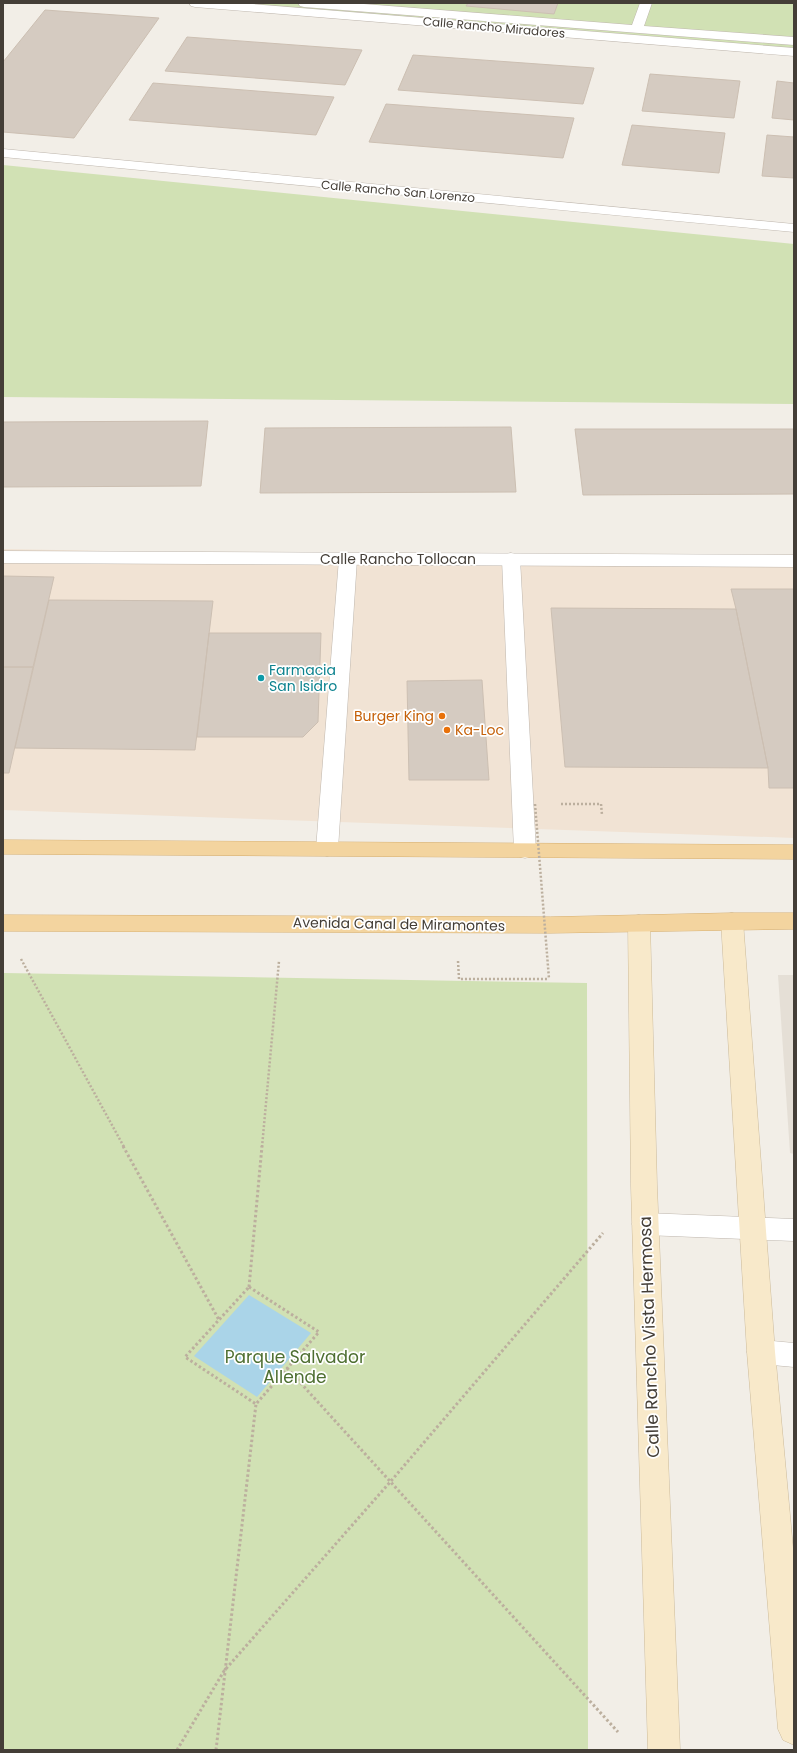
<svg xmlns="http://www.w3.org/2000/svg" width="797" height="1753" font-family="Poppins,sans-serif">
<rect width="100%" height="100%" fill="#f2eee7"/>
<path fill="#e5dfd6" d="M778,975H794V1154L790,1153Z"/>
<path fill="#f1e3d4" d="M3,549L794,564V838L3,810Z"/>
<path fill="#d1e1b4" d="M230,3H794V49Z
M3,165L794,244V404L3,397Z
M4,973L587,983L588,1750H3V979Z"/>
<path fill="#aad4e8" d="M249,1295L311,1333L257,1397L194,1356Z"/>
<path fill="#d5cbc1" stroke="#ccbfb2" d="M468,3H558L554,14L466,6Z
M45,10L159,18L74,138L3,132V62Z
M187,37L362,50L345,85L165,71Z
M413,55L594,68L583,104L398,90Z
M650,74L740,81L734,118L642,111Z
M777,81L794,83V120L772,118Z
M153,83L334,97L316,135L129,120Z
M386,104L574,118L563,158L369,142Z
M632,125L725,133L719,173L622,165Z
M767,135L794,137V178L762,176Z
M208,421L201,486L3,487V422Z
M511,427L516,492L260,493L265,428Z
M575,429H794V494L583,495Z
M3,576L54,577L33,667H3Z
M731,589H794V788H769L768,768L736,609Z
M49,600L213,601L195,750L15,748Z
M551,608L736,609L768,768L565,767Z
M209,633H321L318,722L303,737H197Z
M3,667H33L9,773H3Z
M482,680L489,780H409L407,681Z"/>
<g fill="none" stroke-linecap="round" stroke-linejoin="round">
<defs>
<path id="lane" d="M298,3H351L632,25L640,3H652L644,26L794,37V45L304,7L300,6Z
M348,553L355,555L357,559L338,849L335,854L327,856L319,854L316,849L339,559L341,555Z
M511,553L518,555L520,559L536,851L533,856L525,858L517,856L514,851L502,559L504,555Z
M645,1213L794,1219V1241L645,1235L636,1231L632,1224L636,1217Z
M761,1340L794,1343V1367L761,1364L751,1360L747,1352L751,1344Z"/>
<path id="street" d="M189,3H240L794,48V56L195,7L191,6Z
M3,149L794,224V232L3,157Z
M3,551L794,555V567L3,563Z"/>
<path id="secondary" d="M732,913L740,915L743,921L775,1352L794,1559V1745L783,1740L778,1729L747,1352L721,921L724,915Z
M639,915L647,917L650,923L657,1186L680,1750H648L631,1186L628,923L631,917Z"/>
<path id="primary" d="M3,840L794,845V859L3,854Z
M732,913H794V929L550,933L3,931V915L550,917Z"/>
</defs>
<use href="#lane" stroke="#bfb7ae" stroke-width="1"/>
<use href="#street" stroke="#bfb7ae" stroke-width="1"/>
<use href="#secondary" stroke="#ccbb9b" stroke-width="1"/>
<use href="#primary" stroke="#d6af71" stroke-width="1"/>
<path stroke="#bcaf9e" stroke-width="2.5" stroke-dasharray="2 2" stroke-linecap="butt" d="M561,804H601L602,815
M21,959L124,1147
M458,961L459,979H549
M262,1147L279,961"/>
<path stroke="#bcaf9e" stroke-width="3" stroke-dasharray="2.5 2.5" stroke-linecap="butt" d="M123,1146L219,1320
M249,1287L319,1332L256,1404L185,1357Z
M249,1287L262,1146
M287,1368L618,1732
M177,1750L224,1671L391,1481L603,1233
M216,1750L256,1404"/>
<use href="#lane" fill="#fff" fill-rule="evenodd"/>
<use href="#street" fill="#fff" fill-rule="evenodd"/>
<use href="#secondary" fill="#f8e9ca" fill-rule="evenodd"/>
<use href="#primary" fill="#f3d49f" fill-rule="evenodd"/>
<path stroke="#bcaf9e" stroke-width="2.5" stroke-dasharray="2 2" stroke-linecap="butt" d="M535,804L549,979"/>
</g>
<circle fill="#0f9aa8" stroke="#fff" stroke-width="1.5" cx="261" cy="678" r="4"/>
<g fill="#e8710a" stroke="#fff" stroke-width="1.5">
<circle cx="442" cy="716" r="4"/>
<circle cx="447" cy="730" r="4"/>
</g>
<g text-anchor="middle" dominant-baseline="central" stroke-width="3.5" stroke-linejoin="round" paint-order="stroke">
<g font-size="12" fill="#443e37" stroke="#fff">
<text transform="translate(494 27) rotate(5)">Calle Rancho Miradores</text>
<text transform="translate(398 191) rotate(5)">Calle Rancho San Lorenzo</text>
</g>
<g font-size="14" fill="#443e37" stroke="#fff">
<text x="398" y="559">Calle Rancho Tollocan</text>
<text transform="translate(399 924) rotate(1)">Avenida Canal de Miramontes</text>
</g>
<g font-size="14" fill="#0d838f" stroke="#fff" text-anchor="start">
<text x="269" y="670">Farmacia<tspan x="269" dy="16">San Isidro</tspan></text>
</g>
<g font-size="14" fill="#c56008" stroke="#fff" text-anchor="end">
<text x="434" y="716">Burger King</text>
<text x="455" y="730" text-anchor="start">Ka-Loc</text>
</g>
<g font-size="17" fill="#443e37" stroke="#fff">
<text transform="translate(649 1337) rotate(-92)">Calle Rancho Vista Hermosa</text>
</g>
<g font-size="17" fill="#4e6f31" stroke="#fff">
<text x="295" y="1357">Parque Salvador<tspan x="295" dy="20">Allende</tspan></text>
</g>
</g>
<rect width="797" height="1753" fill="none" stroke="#443e37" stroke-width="8"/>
</svg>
